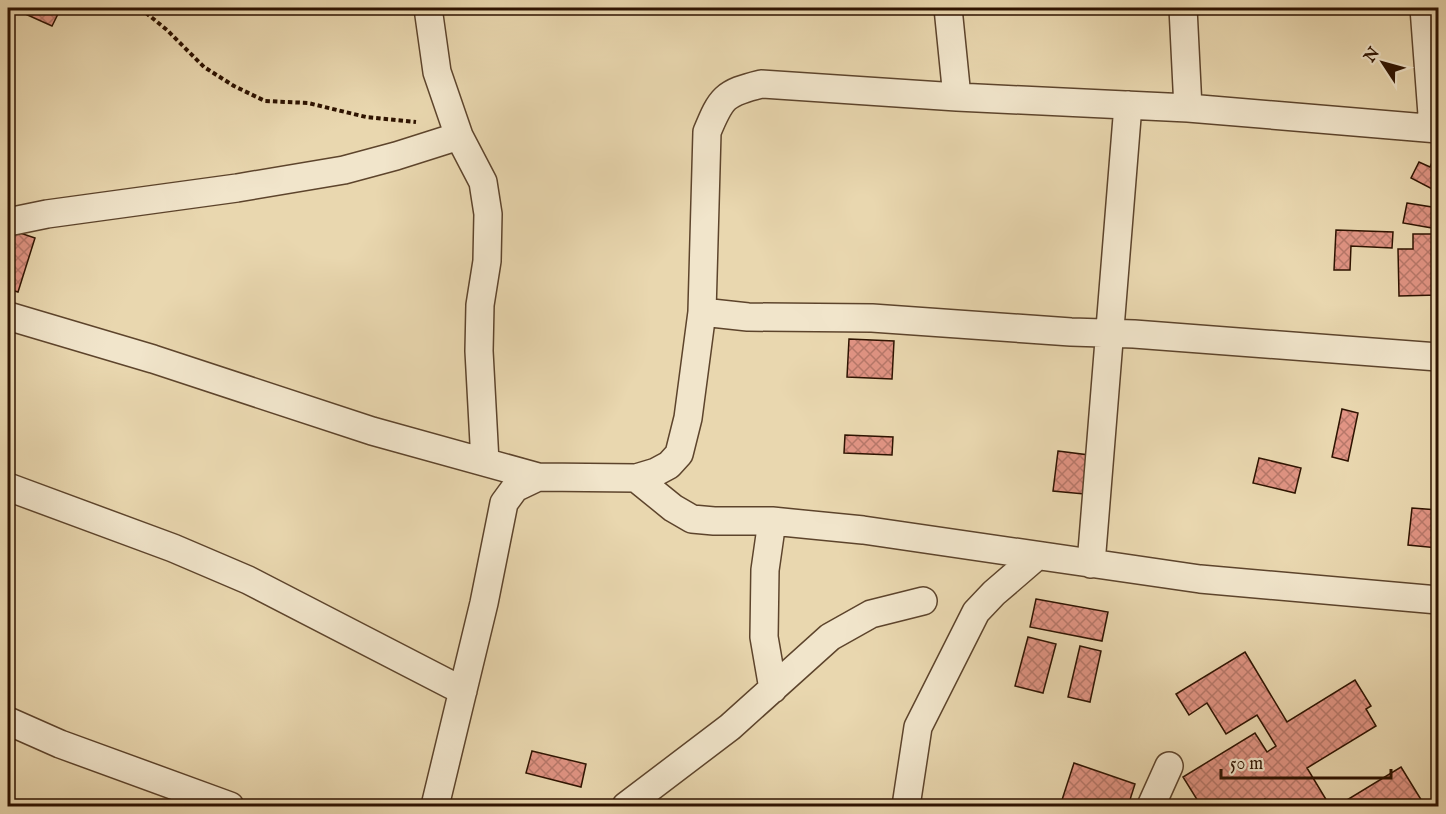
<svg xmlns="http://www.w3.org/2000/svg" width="1446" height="814" font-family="'IM FELL English',serif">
<defs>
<pattern id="building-cross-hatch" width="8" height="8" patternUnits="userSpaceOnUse" patternTransform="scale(1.5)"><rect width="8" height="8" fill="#e19484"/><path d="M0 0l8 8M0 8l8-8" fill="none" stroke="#b7786a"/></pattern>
</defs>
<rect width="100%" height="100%" fill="#e9d7af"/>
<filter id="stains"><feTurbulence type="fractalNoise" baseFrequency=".00333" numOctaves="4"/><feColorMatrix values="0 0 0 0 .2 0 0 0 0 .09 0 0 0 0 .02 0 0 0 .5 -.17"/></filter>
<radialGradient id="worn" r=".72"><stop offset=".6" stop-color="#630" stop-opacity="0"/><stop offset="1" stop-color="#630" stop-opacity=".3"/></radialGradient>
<path fill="url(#building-cross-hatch)" stroke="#2e1301" stroke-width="1.5" d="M12,8H61L52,26Z
M1438,148V192L1411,178L1419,162L1430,167Z
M1407,203L1438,208V229L1403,223Z
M19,228L20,233L35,238L18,292L8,289V267L14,245L8,247V230Z
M1336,230L1393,232L1392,248L1351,246L1350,270H1334Z
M1413,234H1438V295L1399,296L1398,249H1413Z
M849,339L894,341L892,379L847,377Z
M1342,409L1358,413L1348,461L1332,457Z
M845,435L893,437L892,455L844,453Z
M1058,451L1089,455L1084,494L1053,491Z
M1259,458L1301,468L1295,493L1253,483Z
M1412,508L1438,510V548L1408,545Z
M1036,599L1108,612L1102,641L1030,627Z
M1028,637L1056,644L1043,693L1015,686Z
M1080,646L1101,651L1090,702L1068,697Z
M1245,652L1287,722L1355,680L1371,706L1366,709L1376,726L1307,768L1330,806H1270L1265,799L1252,806H1201L1183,777L1255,733L1267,752L1276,746L1257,715L1226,734L1207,703L1189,715L1176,694Z
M532,751L586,764L581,787L526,773Z
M1074,763L1135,784L1128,806H1060Z
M1401,767L1425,806H1337Z"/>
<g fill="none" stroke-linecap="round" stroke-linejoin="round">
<defs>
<path id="minor" d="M428,8L437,72L459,136L483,182L488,214L487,261L480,305L479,351L485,462
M948,8L957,97
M1183,8L1188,108
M1424,8L1433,128
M8,222L47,214L237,188L344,170L396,156L459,136
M702,312L748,317L872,318L1071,332L1134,334L1438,357
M8,316L153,359L372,431L538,477
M636,478L673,508L692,519L714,521H772L863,530L1200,579L1438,600
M8,487L173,548L248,580L463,691
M772,521L765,570L764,637L773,689
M1091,564L1128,105
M8,721L60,744L230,806
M435,806L484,603L504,503L515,488L538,477L636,478L656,472L669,465L679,454L688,418L702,312L707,132C721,98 724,93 761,84L957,97L1188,108L1438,129
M626,806L730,727L830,637L871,614L923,601
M906,806L918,727L976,612L994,593L1037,556
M1151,806L1169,766"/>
</defs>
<use href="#minor" stroke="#5d442c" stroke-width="30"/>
<path stroke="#2e1301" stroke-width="4" stroke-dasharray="4.5 3" stroke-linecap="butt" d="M140,8L167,30L204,67L234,86L265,101L308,103L366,117L416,122"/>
<use href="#minor" stroke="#f1e5cb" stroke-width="27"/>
</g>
<rect width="1446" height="814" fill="none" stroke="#e9d7af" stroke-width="30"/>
<rect x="9" y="9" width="1428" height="796" fill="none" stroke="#2e1301" stroke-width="3"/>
<rect x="15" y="15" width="1416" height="784" fill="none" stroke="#2e1301" stroke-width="1.5"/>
<g transform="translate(1383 63) rotate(306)" stroke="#f1e5cb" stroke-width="4.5" paint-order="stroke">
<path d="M0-4.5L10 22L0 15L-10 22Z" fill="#2e1301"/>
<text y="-9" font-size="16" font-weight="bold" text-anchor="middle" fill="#2e1301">N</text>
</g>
<path d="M1221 769v9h170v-9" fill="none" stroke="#2e1301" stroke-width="3"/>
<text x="1230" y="769" font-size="18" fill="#2e1301" stroke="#f1e5cb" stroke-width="4.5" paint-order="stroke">50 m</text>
<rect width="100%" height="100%" filter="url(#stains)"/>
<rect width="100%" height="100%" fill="url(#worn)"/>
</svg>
